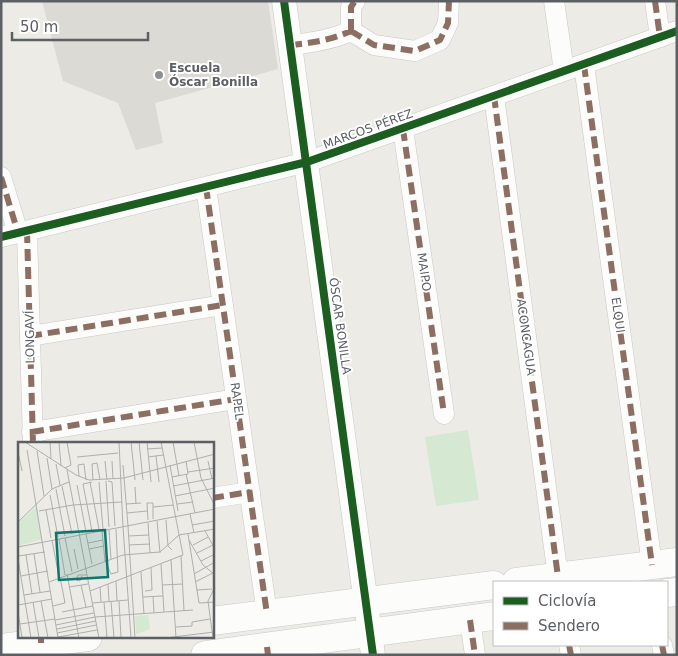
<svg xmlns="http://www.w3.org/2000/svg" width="678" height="656" font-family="'DejaVu Sans',sans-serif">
<rect width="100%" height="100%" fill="#ecebe6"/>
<path fill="#dcdad5" d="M42,1H268L278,69L155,103L163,143L136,150L118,103L63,81Z"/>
<path fill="#d5e8d2" d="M468,430L479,500L436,506L425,437Z"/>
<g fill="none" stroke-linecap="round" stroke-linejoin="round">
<defs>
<path id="minor" d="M554,1L564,71
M655,1L660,37
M351,31L374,45L415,51L440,40L448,23L449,1
M351,31V7L355,1
M290,45C312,43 331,40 351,31
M584,65L652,565
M494,96L558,577
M403,129L444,414
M1,177L18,233
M206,187L267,614
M27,231L33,443
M1,237L307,162L677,31
M30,336L223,305
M32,432L236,399
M212,498L250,492
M470,620L475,655
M569,645L571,655
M662,645L664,655"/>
<path id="tertiary" d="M284,1L373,655"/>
<path id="secondary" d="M516,582L677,562
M667,593L677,592
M212,621L494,585
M1,648L88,637
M205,655L494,616"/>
</defs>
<use href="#minor" stroke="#c8c8c7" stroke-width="21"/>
<use href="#tertiary" stroke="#c8c8c7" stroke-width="25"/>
<use href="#secondary" stroke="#c9c9c8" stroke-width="29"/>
<use href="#minor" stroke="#fcfcfb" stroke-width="20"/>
<use href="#tertiary" stroke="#fcfcfb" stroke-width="24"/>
<use href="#secondary" stroke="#fcfcfb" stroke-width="28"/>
<path stroke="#8d6e63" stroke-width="6" stroke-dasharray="12 6" stroke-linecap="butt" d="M655,1L660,37
M351,31L374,45L415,51L440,40L448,23L449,1
M351,31V7L355,1
M290,45C312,43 331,40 351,31
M584,65L652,565
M494,96L558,577
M403,129L444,414
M1,177L18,233
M206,187L267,614
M27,231L33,443
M30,336L223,305
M32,432L236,399
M212,498L250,492
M470,620L475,655
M41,637V643
M569,645L571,655
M662,645L664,655
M267,647L268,655"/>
<defs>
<path id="cycleway" d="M284,1L373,655
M1,237L307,162L677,31"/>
</defs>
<use href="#cycleway" stroke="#fff" stroke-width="11"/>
<use href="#cycleway" stroke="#1b5e20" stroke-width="8"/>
</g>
<circle fill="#8e9192" stroke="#fff" stroke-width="2" cx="159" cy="75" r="5"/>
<g text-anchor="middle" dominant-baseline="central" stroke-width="4" stroke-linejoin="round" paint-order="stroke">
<g font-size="12" font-weight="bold" fill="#5c6065" stroke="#fff" text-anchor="start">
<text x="169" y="68">Escuela<tspan x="169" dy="14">Óscar Bonilla</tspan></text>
</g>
<g font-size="12" fill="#5c6065" stroke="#fff">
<text transform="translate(368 129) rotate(-20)">MARCOS PÉREZ</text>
<text transform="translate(424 272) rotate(82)">MAIPO</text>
<text transform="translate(618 315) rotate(82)">ELQUI</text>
<text transform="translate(340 326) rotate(82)">ÓSCAR BONILLA</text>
<text transform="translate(30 337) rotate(-91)">LONGAVÍ</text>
<text transform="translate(526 337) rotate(82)">ACONCAGUA</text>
<text transform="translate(237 401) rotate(82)">RAPEL</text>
</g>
</g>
<g transform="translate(18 442)">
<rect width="196" height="196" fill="#ecebe6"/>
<path d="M18,65L24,97L0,104V81ZM130,173L132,187L118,192L117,174Z" fill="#d5e8d2"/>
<path fill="none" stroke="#aeafae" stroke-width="1" d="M7,0L58,33L71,38L106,36L197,12M32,0L33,17M41,0L43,24M101,0L105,85M113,0L117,38M121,0L125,38M129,0L133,40M155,0L161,34M176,0L183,36L197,64M129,7L144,6M9,8L40,196M19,9L26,54M0,10L4,29M138,14L141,40M59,15L100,11M130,15L145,13M29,16L34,47M87,19L89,38M94,19L95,37M190,19L194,37M38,22L42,43M105,23L110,84M152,23L160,69M47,26L53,23L49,0M49,28L81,196M170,30L197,26M168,32L177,71M61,34L60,23L66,22L68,38M154,35L170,32L168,19M75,38L74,22L79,21L82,38M88,39L91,85M90,39L94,40L97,84M72,40L81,87M74,40L65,42L74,89M81,40L85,87M59,43L68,90M44,44L54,92M155,44L197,36M117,45L118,62M38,47L47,94M32,53L40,95M157,54L197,46M108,62L123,61M159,62L175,60M135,65L155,63M28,68L33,96M21,69L55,63L104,60M109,71L129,69M172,72L176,91M130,78L129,61H135V77M148,78L150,104L154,108M139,79L142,111M0,80L34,47L51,40M130,81L132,111M174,83L197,79M110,84L117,196M105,85L113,196M91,88L93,117M84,89L87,119M187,89L197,107M68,92L74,122M170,92L181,161L197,160M110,94L131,93M47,96L54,130M41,97L47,133M34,98L41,135M171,98L185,123L197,133M70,101L85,98M111,103L132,102M175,103L190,95M0,105L197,67M56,107L60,127M71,107L86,104M179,111L197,102M16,112L22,150M8,113L14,152M0,114L27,110M163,114L166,169M0,117L13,196M87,118L93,132L100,130L98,87M153,118L158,196M183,119L197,112M143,122L146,170M123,130L126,172M49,132L61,196M176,132L197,120M3,134L30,129M64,134L62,139L58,138L60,133H69M98,139L99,159M31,140L105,113L142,110L161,93L197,87M177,140L197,130M90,142L91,159M63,143L68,165M144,143L165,142M51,145L70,142M82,145L83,160M179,148L194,147M72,149L165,113L143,0M127,149L134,148L133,126M6,153L32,149M135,154L136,171M125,155L145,154M23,159L30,196M93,159L96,196M15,160L21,196M86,160L89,196M74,161L110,158M0,163L34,157M35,164L47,161L42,135M0,170L4,196M44,170L75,164M37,178L76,171M2,182L37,177M38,183L77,175L175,168M158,185L174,184V180L192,177M39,187L78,179M39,191L78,183M40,195L79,188M99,196L103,195L101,159M147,196L196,190M195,196L190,159L197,145"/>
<path fill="#0f766e" fill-opacity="0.15" stroke="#0f766e" stroke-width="2.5" d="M87,88L90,135L41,138L38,91Z"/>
<rect width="196" height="196" fill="none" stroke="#5c6065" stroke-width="2.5"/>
</g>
<rect width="678" height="656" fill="none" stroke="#5c6065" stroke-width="5"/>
<rect x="493" y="581" width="175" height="65" fill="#ffffff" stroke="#bebfc1"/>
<rect x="503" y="597" width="25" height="8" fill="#1b5e20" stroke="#bebfc1"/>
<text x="538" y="606" font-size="15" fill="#5c6065">Ciclovía</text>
<rect x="503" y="622" width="25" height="8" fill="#8d6e63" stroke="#bebfc1"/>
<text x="538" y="631" font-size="15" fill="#5c6065">Sendero</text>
<path d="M12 32v8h136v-8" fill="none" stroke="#5c6065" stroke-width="2.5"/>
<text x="20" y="32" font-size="15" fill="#5c6065" stroke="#ffffff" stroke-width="4" paint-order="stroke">50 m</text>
</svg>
